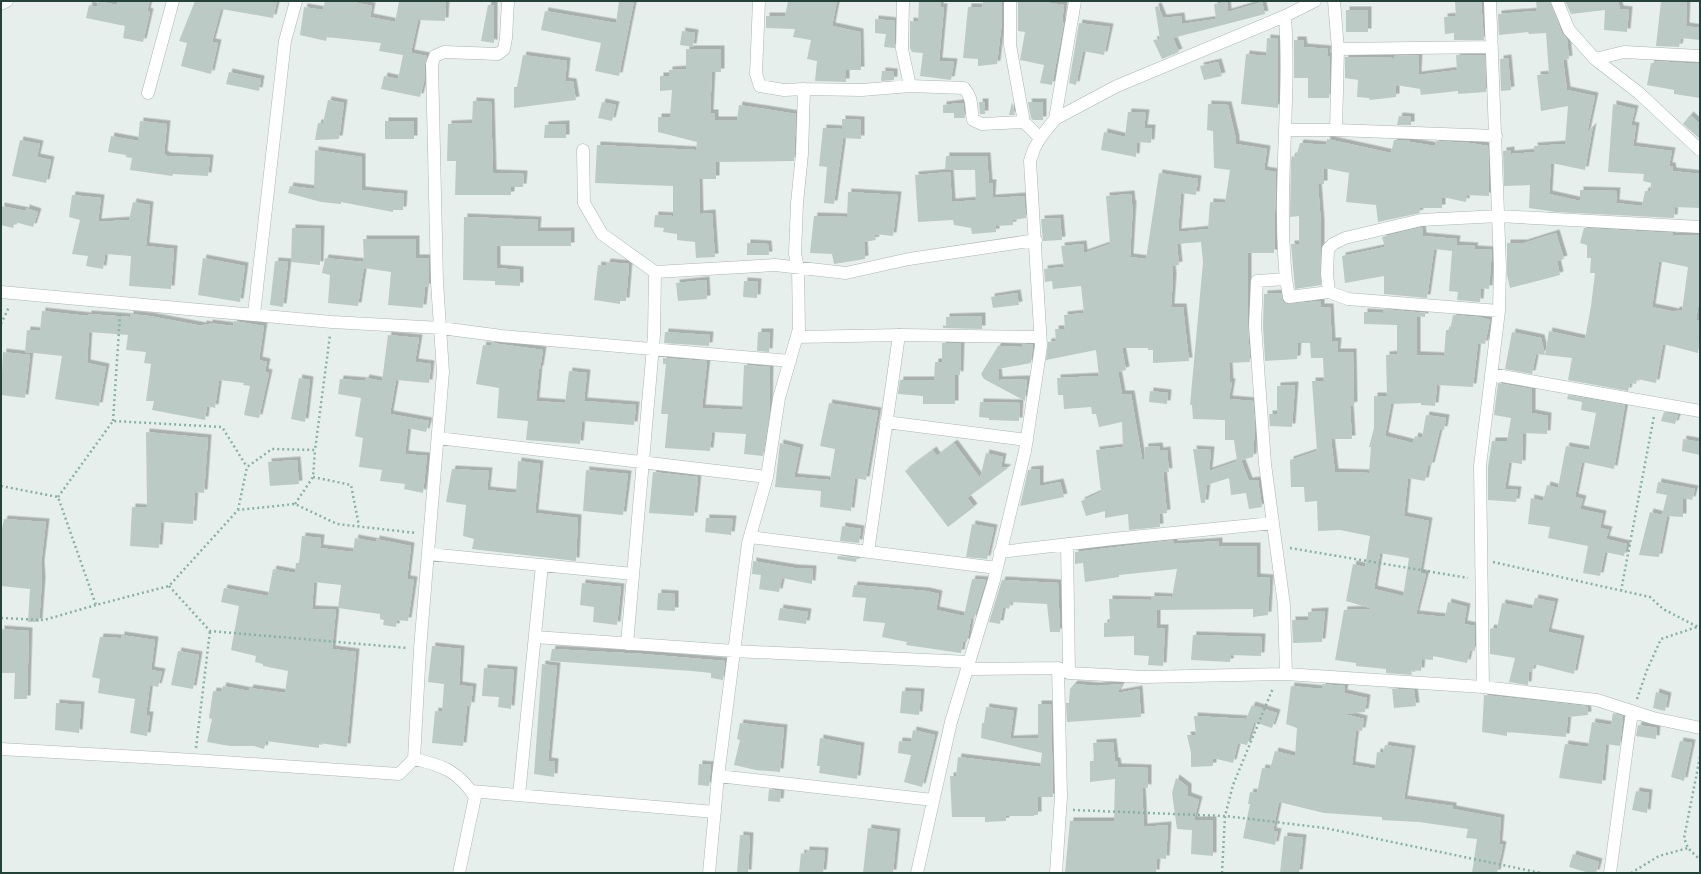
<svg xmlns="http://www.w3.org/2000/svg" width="1701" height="874" font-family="'PT Sans Narrow',sans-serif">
<defs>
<filter id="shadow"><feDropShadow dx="3.5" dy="-3.5" stdDeviation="0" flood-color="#0004"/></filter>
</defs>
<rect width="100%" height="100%" fill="#e6efeb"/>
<path fill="#bbcac4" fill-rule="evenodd" filter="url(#shadow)" d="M98,1L117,5V1H150L147,11L150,12L143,42L123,38L125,26L86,18L89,5L97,7Z
M195,1H277L273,18L221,9L212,42L218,43L211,74L181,66L187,43L179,41Z
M325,1H349L372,6L370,17L395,22L399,1L446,2L445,21L418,20L411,53L427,56L425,64V78L420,97L381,89L384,76L398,79L403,55L379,51L381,43L327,37L326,41L300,35L304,7L323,10Z
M619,1H634L619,76L595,71L601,43L541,30L545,11L616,23Z
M788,1H837L832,26L860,32L861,70H846V82L815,81L817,61L807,59L811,40L793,37L795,29L766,28V16H785Z
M919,1L941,2L940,7H944L939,61L954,62L951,80L920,76L923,53L912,52L910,48V21L918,22Z
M983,1H1002V29H1001L997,64L978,66V59L963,58L968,7H982Z
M1018,1H1037L1064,5L1062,22H1064L1052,85L1040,83L1044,65L1020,60L1025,32L1018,31Z
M1455,1H1481L1484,40H1454V33L1445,34L1444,17L1456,16Z
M1536,1H1550L1562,33L1567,39L1569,59L1563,60L1567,90L1595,96L1587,133L1593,126L1585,170L1551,163L1549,194L1580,201V190L1617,191L1616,203L1642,206L1645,191H1650L1651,183L1643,181L1644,174L1608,172L1613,104L1635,109L1631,125L1636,126L1633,146L1672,151L1669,166H1672L1673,171L1700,174V208L1675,207L1674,218L1556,212L1529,208L1530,185L1504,186L1503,151L1511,150V154L1535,152L1534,146L1565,144L1568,106L1541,111L1537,75L1549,74L1546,33L1529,34L1528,32L1499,35L1498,14L1537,11Z
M1565,1H1618L1620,9L1629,10L1627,32L1604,30L1605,10L1571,14Z
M1661,1H1687L1686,26L1700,28V40L1681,38L1679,47L1656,46Z
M1227,2L1228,12L1262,2L1265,14L1173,38L1179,52L1162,59L1153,40L1160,39L1155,7L1158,6L1163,18L1181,16L1182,24L1216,19L1214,4Z
M488,5H494V43L481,41Z
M1346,10H1368V32H1346Z
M875,19L895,21V48L884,47L886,34L875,33Z
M1079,23L1110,27L1104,55L1083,51L1076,85L1069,83Z
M682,31L695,33L693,47L680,45Z
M1267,38L1278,39V108L1241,104L1246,54L1266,56Z
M1294,40H1303L1304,47L1328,49L1327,56H1330L1329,98H1308V78H1294Z
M686,49H721V72H712L710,113H715V120H737L739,105L796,114L794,161L716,162V179H699L700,214L712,213L715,257L696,258L695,242L677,240V234L663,232L664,228L654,227L655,215L673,216V186L595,183L597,145L696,150L697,142L658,132V117H670L672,90L660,91V76H669V70L686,69Z
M523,55L567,61L565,81L573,82L576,100L514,108V87H517Z
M1419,55L1418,75L1457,70L1456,55H1485L1486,92L1458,94V91L1421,95L1420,89L1396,85V97L1370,100L1369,98L1357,97L1358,80L1345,78V57L1394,58V56Z
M1508,58L1511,90L1501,91L1500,59Z
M1655,61L1700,64V98L1674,94V90L1647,85L1651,63H1654Z
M1218,62L1222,76L1204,80L1200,66Z
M882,71L894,72V80L881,81Z
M229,72L261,79L259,91L226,84Z
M328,100L344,103L339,139L315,140L318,123H323Z
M473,101L491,102L493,173L524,174L523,187H511V195H455L456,161H447L448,124L472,123Z
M602,102L616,105L612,121L598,118Z
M979,102H985V114H980Z
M1012,102L1015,115H1009Z
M1028,102H1043V120H1033L1031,118Z
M960,103H963L965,118H954V113H943V105Z
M1208,104L1228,105L1236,139V144L1267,149L1264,170L1276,172L1274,253H1248V326L1250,362L1229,363L1230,382H1232L1229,399L1253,401L1255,425L1253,457L1237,461L1234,440H1225V420L1193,419L1192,405H1190L1203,262L1201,242L1177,244L1179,265L1172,266L1173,277L1171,307H1183L1189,361L1153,363V350H1148V348H1122L1126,370L1118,372L1122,394H1131L1142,459H1144L1145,447L1159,446L1160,451L1167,450L1169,472L1163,471L1167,513L1159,514L1160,527L1129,530L1128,514L1105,518V511L1086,516L1081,501L1101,492L1096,450L1123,447L1122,422L1099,427L1096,414H1092L1091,407L1064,409L1063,395H1058L1057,378L1099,376L1096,350L1046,360L1048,342L1056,341L1055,329H1065L1064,315L1084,313L1081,286L1053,289L1052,281L1045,282L1044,269L1064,267L1061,246L1083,244L1084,253L1110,244L1106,196L1131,194L1132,204H1133L1130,257L1146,259L1159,173L1198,179L1196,195L1181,193L1178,232L1208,229L1210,202L1225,203L1230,170L1214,168L1213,131L1207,130Z
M1128,112L1146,113L1144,128H1152L1151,143L1137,142L1136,157L1101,150L1104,132L1125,137Z
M1690,115L1700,124V139L1683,124Z
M1399,116L1411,117V125H1397Z
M842,119L861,120V139L843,138L834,204L824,203L827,167L819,166L823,128L842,129Z
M140,121L167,124L164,154L167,156L210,158L208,176L173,174L172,176L130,170L132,158L126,157V155L108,152L111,136L138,141Z
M385,121H414V139H385Z
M566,124V138H544L545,125Z
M1327,139L1391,153L1394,140H1410V142L1435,146L1436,141L1470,143L1488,146L1489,196L1467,195L1466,202L1442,197V208H1419L1420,213L1378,222L1376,205L1346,202L1349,173L1324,168V184H1318L1321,224V285L1295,289L1291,244H1299V216L1290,217L1291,160L1292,156L1296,157L1300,143L1326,145Z
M20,140L40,144L37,157L51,160L46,183L12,176Z
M315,150L362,157V190L404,194L403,210H393V212L341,202V204L321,202L288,193L290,186L314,189Z
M946,156H987L989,183H993L992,198L1024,196L1026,218L1013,220V225L996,226V232L972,234L971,228L954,225L953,220L918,222L915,175L950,172L952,202L976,200L975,170H945Z
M848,192L898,195L893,236L874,234L876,240L864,242L865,259L834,264L832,254L810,253L814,216L847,217Z
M72,195L101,198L98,222L129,220L133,202L150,205L146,246L174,249L171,289L129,286L131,256L105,254L103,269L86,266L88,256L72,254L80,220L69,217Z
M1,206L26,211V208L38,212L33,227L15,222L13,228L1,225Z
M464,217L538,220L537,231H571V246H497V268L520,270V286L495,285V281L463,280Z
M1060,218L1062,240L1043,241L1041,219Z
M1422,227L1423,236L1457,239L1456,245L1475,246L1474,249L1492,250L1489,289L1481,288L1480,302L1457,300L1458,292L1449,291L1452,251L1434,249L1427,298L1384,294V276L1345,283L1342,256L1385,247L1382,237Z
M292,228L321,229L320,265L291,262Z
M1584,228L1673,233L1672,236L1700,235V296L1696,320L1700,321L1698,353L1663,344L1656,383L1637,379L1636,384L1630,383L1628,391L1568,380L1572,358L1545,355L1549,331L1585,339L1591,306L1595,273H1590L1591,258H1587V245L1580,243ZM1659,261L1688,267L1682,311L1676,310V312L1652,307Z
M1556,233L1564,259L1557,261L1560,275L1510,288L1507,275V243H1524Z
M363,239H416V258H429V287H425L423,308L388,305L391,272L364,268V266L358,306L328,303L330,275L322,273L325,258L364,262Z
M747,243L768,244L769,255H747Z
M203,258L245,266L240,302L198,295Z
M275,261L288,262L283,307L270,305Z
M607,262L629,264L626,301H620V304L594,300L598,265L606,266Z
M706,280L707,299L678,301L676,283Z
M744,281L758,282L757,298L743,297Z
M1017,293L1019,305L993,308L991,297Z
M1281,293L1283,301L1287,304L1321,301V307H1330L1332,341H1338L1337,352H1353L1354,405L1350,406L1352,439H1331L1335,472L1369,473L1371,447H1369L1374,428V396H1387L1386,355L1397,354V325L1364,324V312L1383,313V309L1425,313V317L1417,316V355H1421L1444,356L1446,330H1450L1453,315L1479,317L1490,320L1485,344L1478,343L1473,387L1437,385L1435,406L1421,405V403L1391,404L1385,436L1413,443L1415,436L1422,438L1426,415L1446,418L1444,430L1440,429L1431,466H1428L1425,481L1408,478L1404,516L1429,521L1420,573L1426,574L1416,614L1445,617L1448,602L1467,607L1464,624L1475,626V651L1470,650L1467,663L1433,656V660L1422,659L1421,671L1411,670L1412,675L1386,673V669L1356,666V663L1335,660L1344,610L1373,609L1346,601L1353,564L1365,567L1370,536L1340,530L1318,531L1317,501L1305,502L1304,487H1291L1290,460L1317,451L1312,381H1324L1323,358H1311L1310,343H1298L1297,359L1265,361L1263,325L1264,294ZM1380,553L1409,558L1403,596L1374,589Z
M42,311L88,316V314L130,317V314L149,316L203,326V324L209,325V323L233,326L234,321L264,326L259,360L267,362L265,372L269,373L259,418L244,415L250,386L243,385L244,383L219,380L215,408L207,406L205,420L152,410L154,401H146L151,364L144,363L146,352L126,350L128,335L89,332L87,363L106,367L99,406L55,399L62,356L25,352L27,330L40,331Z
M982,316V329L943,328V325L946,326V317Z
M665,332L710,335L709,346L664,343Z
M758,332H770L769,352L757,351Z
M1512,332L1541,338L1545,355L1536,354L1532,374L1505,369Z
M388,335L419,338L415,362L431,364L429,383L396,380L390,414L429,421L426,432L408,428L405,454L427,456L423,493L404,489L405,484L380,481L382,470L359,467L363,438L355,436L361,398L338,394L340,379L365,381L366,378L382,381Z
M492,343L543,350L540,369H539L536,401L565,403L569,371L587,373L584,401L636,405L634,425L582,421L580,444L526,440L528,421L497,418L499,388L476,384L483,345L491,346Z
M942,343H961L960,375L955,374V404H923V396L898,394L900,380H934L935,362H942Z
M1022,344H1033L1031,363L998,369L999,380L1027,379L1025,401L984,379L981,374L998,346L1022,347Z
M3,352L30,355L25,398L1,395Z
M663,358L707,361L702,408L742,410L744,365L770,367L769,417L763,456L744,454L746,434L712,432L710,451L665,448L668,414H661L666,364H663Z
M299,378L310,380L305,422L291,419Z
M1498,383L1532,389V413L1548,416L1547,434L1523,433L1522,464L1509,462L1505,489L1518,490L1516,502L1488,500V467L1492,441H1507L1511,418L1494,415Z
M1295,385L1292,427L1270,426L1269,414H1277V386Z
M1150,391L1168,393L1167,404L1149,402Z
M1568,395L1625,405L1614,469L1582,462L1575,497L1583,499L1580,509L1603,514L1600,528L1609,530L1606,539L1627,544L1624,556L1605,552L1600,576L1583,573L1588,546L1548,538L1550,527L1528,524L1531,498L1543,501L1547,485L1558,488L1566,446L1589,450L1596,413L1581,410L1582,402L1567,399Z
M980,402L1020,403L1019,421L989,420V418L979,417Z
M829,403L878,411L866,480L855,478L851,511L820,507L821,491L775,487L780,443L800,448L794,477L830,480L835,449L820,446Z
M1664,412L1678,415L1675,424L1661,421Z
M146,432L208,438L204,493L195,492L193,524L161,522L159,548L130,546L132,507L147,508Z
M1683,439L1700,442V455L1682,451Z
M954,443L980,478L986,453L1003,457L1001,467L1008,468L967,498L974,507L948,527L905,471L933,450L937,456Z
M1193,449L1211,450L1209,471L1241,460L1249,481L1258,480L1262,507L1249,509L1246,493L1231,495L1229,478L1207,485L1205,503H1201Z
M297,460L299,484L270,486L268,462Z
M518,461L540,464L535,513L578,518L576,561L472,549L474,539L463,536L466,505L446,502L452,469L489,471L487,490L516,493Z
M1040,469V486L1060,482L1064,497L1020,506L1028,470Z
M586,470L628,474L623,515L583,511Z
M653,472L698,477L694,516L649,513Z
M1658,482L1695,489L1692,500L1683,498V517L1667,516L1659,557L1639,555L1650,512L1662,515L1667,495L1656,493Z
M706,518L733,519L731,535L705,532Z
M4,519L46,522L41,564L42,581L39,622H28L30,589L1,586V534Z
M972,524L994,528L987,559L966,557Z
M842,526L861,529L859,543L840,541Z
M302,536L321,538L320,548L353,552L355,538L376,542V539L411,546L407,579L414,580L408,621L397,620L396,627L383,625L384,620L380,619V614L338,608L341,585L314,582L312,609L336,610L332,649L356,652L347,747L319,743V748L266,741L264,749L254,746H230L207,742L212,719L209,718L213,691L221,692L223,686L249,691L250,688L285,693L288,671L263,666V664L255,662L256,656L231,650L239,606L221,602L224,588L268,596L273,569L295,573L296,563H299Z
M1174,540V544L1219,541V546H1257V577L1270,578L1268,615L1253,617V609L1157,610V628H1165L1163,666L1148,665L1149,656L1134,655V636L1104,637V623L1110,622L1109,599L1151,600V596L1172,597L1177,569L1119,575V577L1085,582L1083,563L1075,564V552Z
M838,556L857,558L856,562L837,559Z
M753,561L794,568L813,569L812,584L782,578L779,592L759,589L761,575L752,574Z
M972,579L986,580L974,619L971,618L967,642H963L961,653L906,645L907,642L882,637L885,623L863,621L866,598L852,597L854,585L926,591L939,594L936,610L964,616Z
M1002,580L1058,583L1060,632H1050L1047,604L1011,602L1009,609L1003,607L1000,624L989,622Z
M582,583L621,587L617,625L593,622L594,607L580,605Z
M658,593L675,594V611L657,610Z
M1535,598L1555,602L1548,632L1581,639L1574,674L1534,664L1532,672H1529L1528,685L1509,682L1515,658L1490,654V630L1491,628L1497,629L1502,603L1532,609Z
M780,608L808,612L806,624L778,620Z
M1325,611L1322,642L1293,643L1292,620H1308V612Z
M1,629L29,631L27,699H14L15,673H1Z
M121,635L155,640L151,670L162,672L158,687L150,685L146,715H150L147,736L130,733L135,699L98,693L100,679L92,677L100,637L119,638H121Z
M1193,635L1262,637L1261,656L1231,655L1230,662L1191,660Z
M432,646L461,649L459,685L473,687L471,706L467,705L463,746L432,743L435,711L442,712L444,684L428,682Z
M552,649L643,654L725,661L723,680L711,678V673L692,671L550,661Z
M178,651L199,655L193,689L171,685Z
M542,664L557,666L548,761L555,762L554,777L534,774Z
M484,668L514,670L511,709L498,707L499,697L482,696Z
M1074,684L1097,686L1122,684L1117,693L1139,689L1141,717L1067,722L1066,703H1069L1070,689Z
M1322,684L1345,686L1344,693L1367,698L1365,712L1344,714L1364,719L1362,731L1356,730L1352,765L1375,769L1377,752L1383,753L1385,745L1412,749L1404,799L1453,806V809L1501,818L1499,844L1503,845L1497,873H1472L1477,839L1466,838L1468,829L1419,822L1382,820V817L1324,813L1279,802L1273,831L1278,832L1275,845L1243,838L1250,804H1248L1250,792L1257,793L1262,768L1270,769L1275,751L1295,756L1297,728L1286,724L1291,686L1322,689Z
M1385,688L1414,690L1416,706L1394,708L1392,688Z
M902,691L921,692L919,715L900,713Z
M1656,692L1668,696L1665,711L1653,708Z
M1484,695L1587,706L1588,715L1568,717L1566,737L1507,732V736L1482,732Z
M56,703L81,705L79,733L55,730Z
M1038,704H1051L1053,797H1038V815H1034V816H1006V821L985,822V817H952L950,776H956L958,757L1040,767L1042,753L981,738L982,723H984L986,707L1014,711L1010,739L1038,738Z
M1252,705L1277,713L1272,728L1254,722L1247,745L1238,743L1233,763L1213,758V766L1191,767V753L1187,735H1196L1194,716L1246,719Z
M1613,713L1623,716L1620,746L1606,744L1602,784L1559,778L1565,744L1588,747L1592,722L1611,725Z
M740,723L784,728L780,772L756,770L734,765L740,740L737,739Z
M1638,725L1657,728L1656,739L1636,736Z
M913,730L935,735L922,787L904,782L911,755L898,753L899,741L911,742Z
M820,738L861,746L857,779L819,773L820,766H817Z
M1680,741L1692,743L1684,781L1671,777Z
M1113,742L1115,761H1117L1118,767L1148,768V788L1142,787L1144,827L1168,825L1166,859L1157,858L1156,873H1065L1070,821H1114L1115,779L1090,782V761H1094L1093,743Z
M699,764L711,765L709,786L698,785Z
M1176,778L1188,787V796L1199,800L1194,820H1213V856L1191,854L1192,830L1177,829L1172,793Z
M769,789L781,791L780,802L768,801Z
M1636,791L1649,793L1647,813L1632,810Z
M868,828L897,832L893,873H863Z
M740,835L750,836L748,873H737Z
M1284,836L1303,838L1299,873H1280Z
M806,850L825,851L823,873H799L801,853L806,854Z
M1573,854L1599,862L1596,873H1589L1569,867Z"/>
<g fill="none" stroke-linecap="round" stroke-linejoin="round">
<defs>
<path id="minor" d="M903,1L902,49L910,86L964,88C974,100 970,106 973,120L982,124L1024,122L1040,138
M1010,1V45L1024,122
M1334,1L1338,49L1336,130
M1557,1L1569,30L1595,59L1639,93L1700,150
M1,4L7,1
M1285,16C1291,104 1277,192 1286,279L1257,281L1255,325L1265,464L1284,605L1286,674
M1338,49L1491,47
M1595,59L1624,52L1700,56
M804,89L862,90L910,86
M148,93L173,1
M1055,119L1075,1
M1285,130H1336L1496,136
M583,150L584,203L602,234L655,272L775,265L846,273L909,259L1036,240
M1286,279L1289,297L1329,292L1348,299L1499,311
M1,292L332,322L441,328L502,336L790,361
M1329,292L1327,274L1328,249L1333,244L1345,238L1421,220L1499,216L1700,227
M254,314L285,41L296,1
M797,337L901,335L1040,337
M1491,374L1700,411
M886,422L1027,440
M438,438L767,477
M750,537L997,568
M1067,544L1069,673
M868,552L899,335
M1000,552L1113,539L1273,523
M429,554L633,574
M535,637L734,651L969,662
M627,644L654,335L655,272
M967,669L1058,668L1069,673L1144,677L1286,674L1483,687L1597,700L1653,718L1700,728
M1483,687L1480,466L1499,311L1500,267L1490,1
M1,749L194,760L399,774L414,759
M718,776L933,800
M471,791L715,812
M519,795L542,565
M459,873L475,797C459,772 443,765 414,759L420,649L443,372L437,282L432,64L435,56L444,52L498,54L504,49L506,38L508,1
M709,873L718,776L748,543L767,477L779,398L799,329L798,268L795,254L797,203L802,154L804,89L784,90L760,86L756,74L759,1
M917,873L951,722L994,580L1025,451L1041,346L1030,161L1034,149L1040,138L1055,119L1117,86L1285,16L1315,1
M1056,873L1061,796L1058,668
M1610,873L1632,711"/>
</defs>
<use href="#minor" stroke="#a8b8b2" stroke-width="13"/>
<path stroke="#86b3a5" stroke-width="2.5" stroke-dasharray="2 3" stroke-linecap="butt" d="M1,324L9,307
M113,421L120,315
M313,477L351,485L359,526
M1,486L58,497L96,605L169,586L238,510L295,504L337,524L416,533
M58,497L113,421L222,427L247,467
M295,504L313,477L315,450
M238,510L247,467L272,449L315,450L330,335
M1290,548L1468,578
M1493,562L1650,597L1663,609L1698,627
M169,586L210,631L407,648
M1621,591L1654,416
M1,618L44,620L96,605
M1637,699L1647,670L1661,639L1700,626
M196,748L210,631
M1700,757L1684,838L1688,848L1700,860
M1073,810L1225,816L1233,785L1273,688
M1222,873L1225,816L1325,828L1541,873
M1631,873L1659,856L1688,848"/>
<use href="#minor" stroke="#fff" stroke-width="12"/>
</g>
<rect width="1701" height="874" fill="none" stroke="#24423a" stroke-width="4"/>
</svg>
